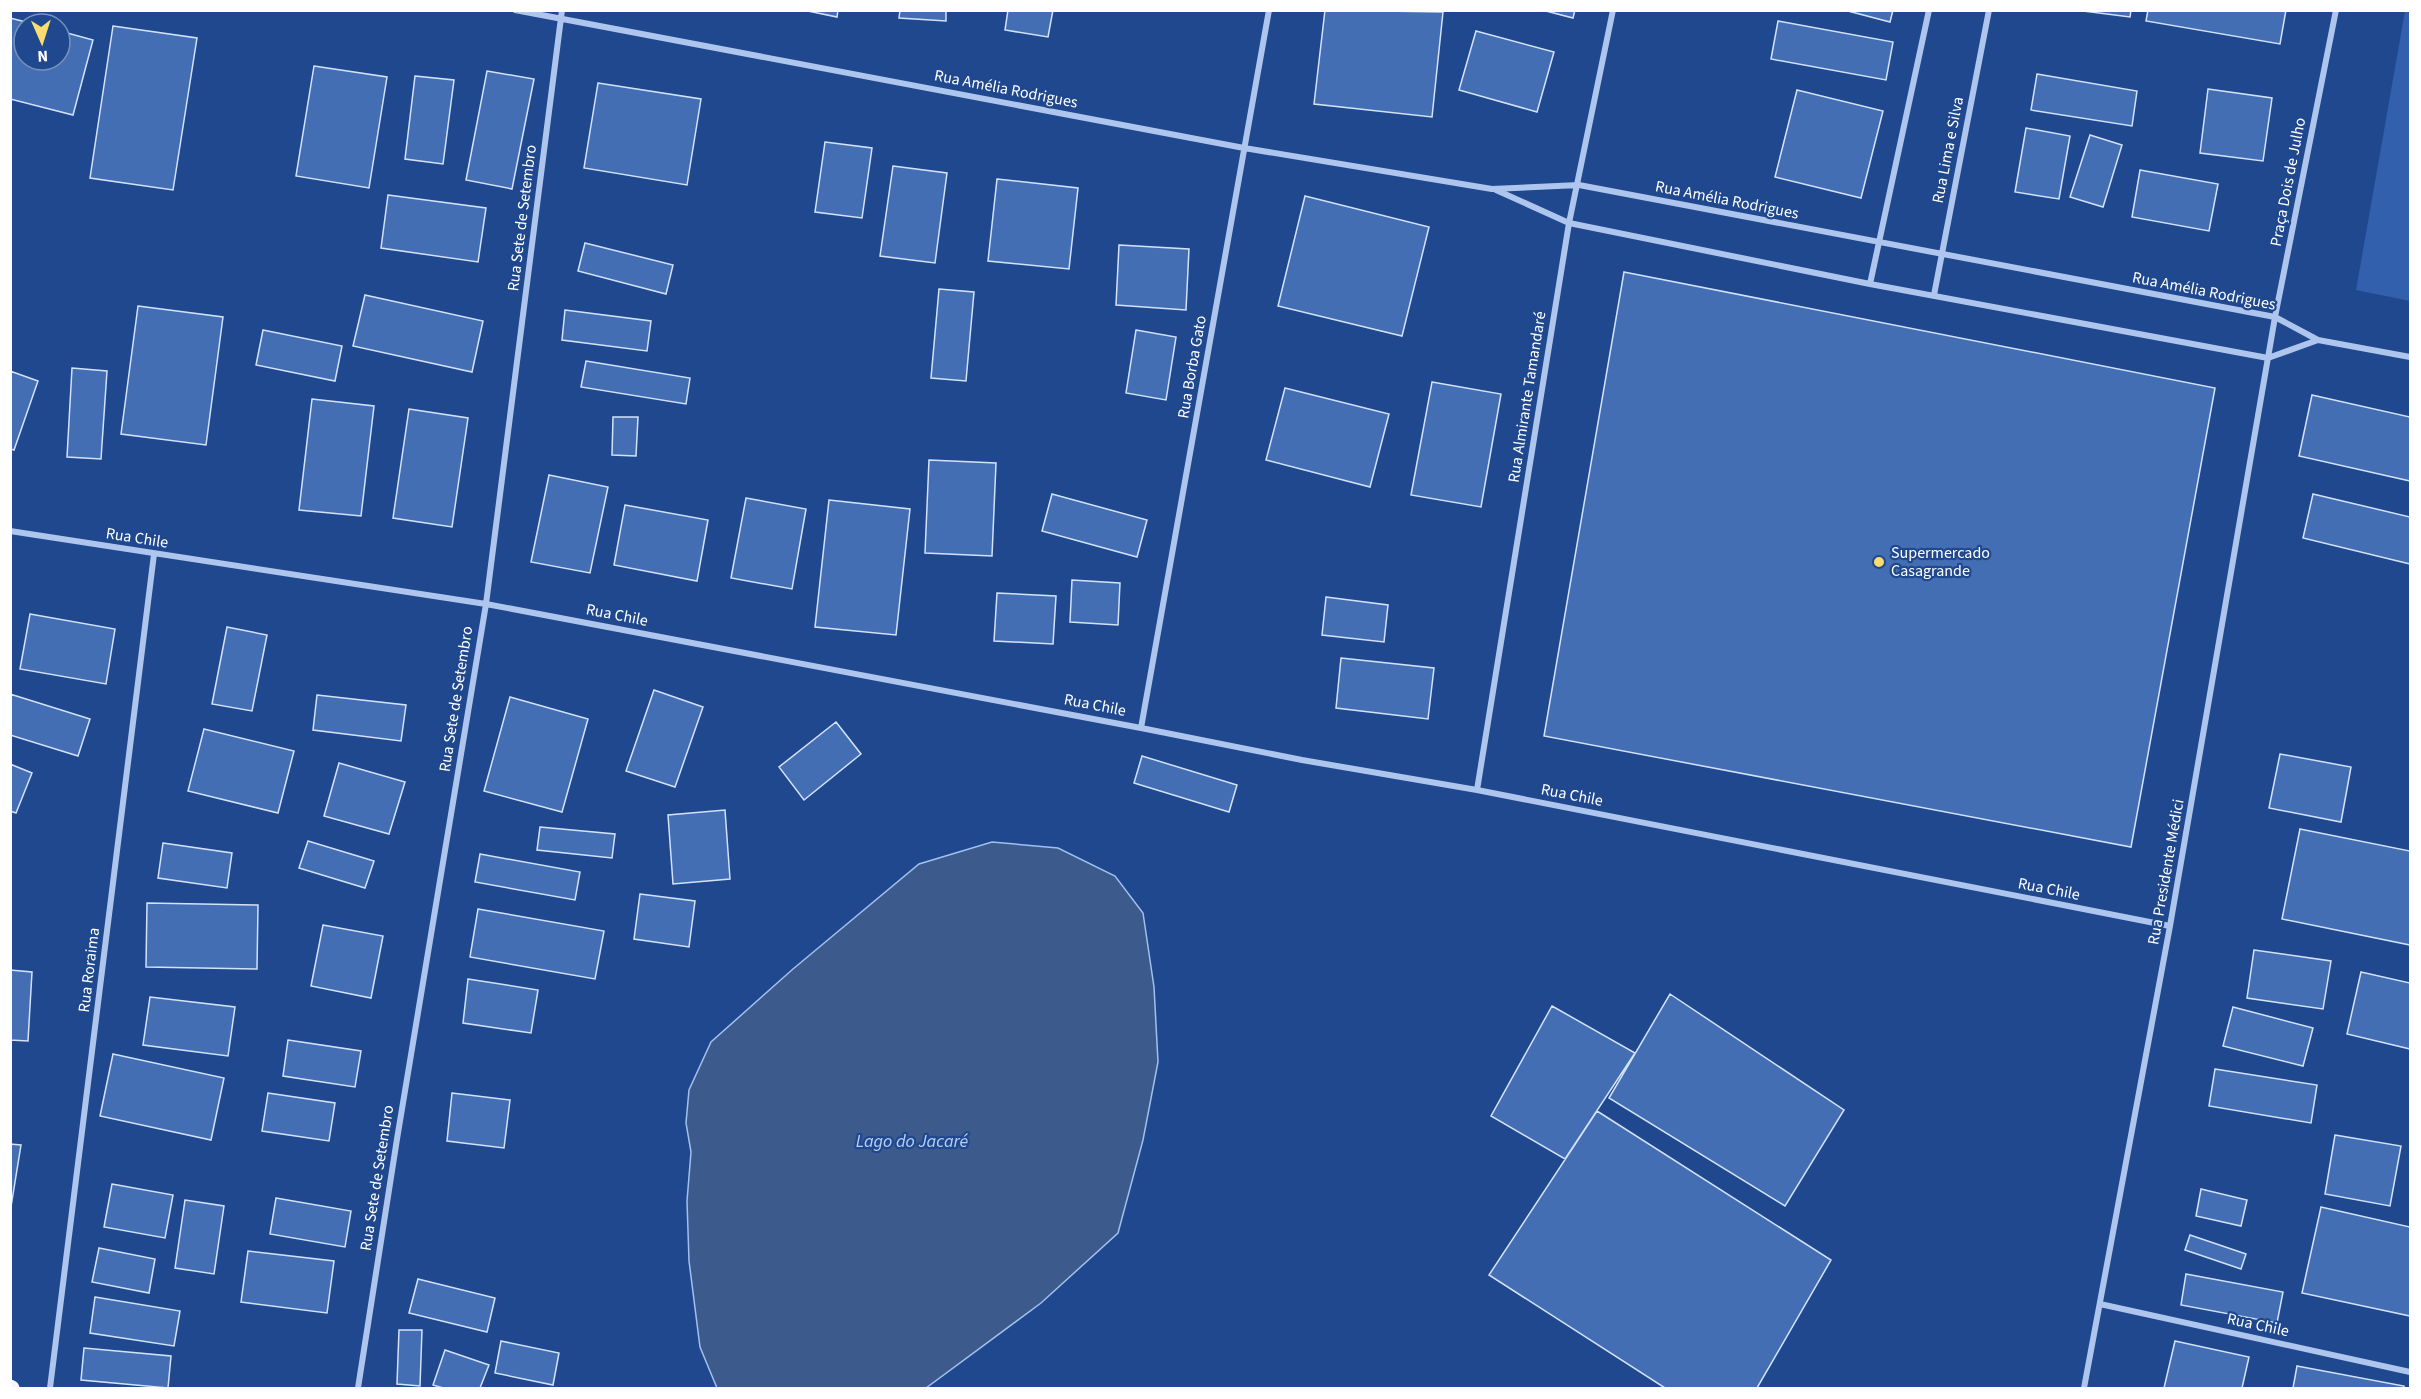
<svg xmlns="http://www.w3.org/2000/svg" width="2421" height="1399" font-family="'Source Sans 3',sans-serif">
<rect width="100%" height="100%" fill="#1f488e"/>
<path fill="#3260ac" d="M2405,11H2410V301L2356,290Z"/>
<path fill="#3d5a8d" stroke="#a1c0ee" stroke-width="1.5" d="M992,842L1058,848L1115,876L1143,913L1154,987L1158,1062L1143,1140L1118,1233L1041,1303L926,1388H717L700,1347L689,1261L687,1201L691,1152L686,1123L689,1090L711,1042L793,969L919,864Z"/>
<path fill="#446eb4" stroke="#d3e2f9" stroke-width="1.5" d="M803,10H838L837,17Z
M900,10H946V21L899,18Z
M1008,10H1053L1048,37L1005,30Z
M1325,10L1443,12L1432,117L1314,104Z
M1542,10H1575L1573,18Z
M1844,10H1893L1890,22Z
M2075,10H2131L2130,17Z
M2148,10H2286L2280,44L2146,21Z
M10,18L34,24H24V60H60V31L93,40L73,115L10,99Z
M1778,21L1893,42L1886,80L1771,59Z
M113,26L197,38L173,190L90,178Z
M1476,31L1554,52L1537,112L1459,90Z
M314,66L387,77L369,188L296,176Z
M487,71L534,79L512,189L466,180Z
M2037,74L2137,91L2132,126L2031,110Z
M415,76L454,80L443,164L405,159Z
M598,83L701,99L687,185L584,168Z
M2208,89L2272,98L2263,161L2200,153Z
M1797,90L1883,111L1861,198L1775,177Z
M2026,128L2070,136L2059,199L2015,192Z
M2090,135L2122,145L2103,207L2070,197Z
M825,142L872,148L862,218L815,212Z
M893,166L947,173L935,263L880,256Z
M2140,170L2218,184L2209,231L2132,217Z
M997,179L1078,188L1069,269L988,261Z
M388,195L486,208L478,262L381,248Z
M1305,196L1429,227L1402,336L1278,306Z
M585,243L673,265L666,294L578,271Z
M1119,245L1189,249L1186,310L1116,305Z
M1624,272L2215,388L2131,847L1544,736Z
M939,289L974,292L966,381L931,378Z
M365,295L483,321L472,372L353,346Z
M138,306L223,317L206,445L121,434Z
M565,310L651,321L647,351L562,340Z
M263,330L342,346L335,381L256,365Z
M1136,330L1176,337L1166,400L1126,393Z
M586,361L690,378L686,404L581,387Z
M72,368L107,371L101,459L67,457Z
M10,371L38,381L14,450L10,449Z
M1432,382L1501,394L1481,507L1411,495Z
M1285,388L1389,414L1370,487L1266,460Z
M2312,395L2410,417V481L2299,456Z
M312,399L374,406L361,516L299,510Z
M409,409L468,418L452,527L393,518Z
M613,417H638L636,456L612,455Z
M929,460L996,463L992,556L925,553Z
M549,475L608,487L590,573L531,562Z
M1052,494L1147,520L1137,557L1042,531Z
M2313,494L2410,517V564L2303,538Z
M746,498L806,509L792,589L731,578Z
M829,500L910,509L896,635L815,627Z
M625,505L708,520L697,581L614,565Z
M1072,580L1120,583L1118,625L1070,622Z
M997,593L1056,596L1053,644L994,641Z
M1326,597L1388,605L1384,642L1322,635Z
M30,614L115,629L106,684L20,669Z
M227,627L267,635L252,711L212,704Z
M1341,658L1434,668L1428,719L1336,708Z
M654,690L703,707L675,787L626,771Z
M10,694L90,719L78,756L10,735Z
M317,695L406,705L401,741L313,730Z
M510,697L588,719L562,812L484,791Z
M836,722L861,754L804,800L779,767Z
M204,729L294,751L278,813L188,791Z
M2280,754L2351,767L2341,822L2269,808Z
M1142,756L1237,785L1229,812L1134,783Z
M339,763L405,782L389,834L324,816Z
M10,764L32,773L16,813L10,811Z
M725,810L730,879L673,884L668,815Z
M540,827L615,834L612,858L537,850Z
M2300,829L2410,851V945L2282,919Z
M308,841L374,861L365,888L299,868Z
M163,843L232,853L227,888L158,878Z
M480,854L580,872L575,900L475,882Z
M640,894L695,901L689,947L634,939Z
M147,903L258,905L257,969L146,967Z
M478,909L604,931L595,979L470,957Z
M323,925L383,936L371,998L311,986Z
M2254,950L2331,961L2323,1009L2247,998Z
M10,970L32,972L28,1041L10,1040Z
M2361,972L2410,983V1049L2347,1034Z
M468,979L538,990L531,1033L463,1023Z
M1670,994L1844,1110L1785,1206L1609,1098Z
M150,997L235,1007L228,1056L143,1045Z
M1552,1006L1635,1053L1565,1159L1491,1116Z
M2233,1007L2313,1028L2303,1066L2223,1046Z
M288,1040L361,1051L355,1087L283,1076Z
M113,1054L224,1078L211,1140L100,1116Z
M2215,1069L2317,1085L2311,1123L2209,1106Z
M268,1093L335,1103L329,1141L262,1131Z
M452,1093L510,1100L504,1148L447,1141Z
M1597,1111L1831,1260L1757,1388H1665L1489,1275Z
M2335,1135L2401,1146L2390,1206L2325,1194Z
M10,1144L21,1145L10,1213Z
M112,1184L173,1195L165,1238L104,1227Z
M2201,1189L2247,1200L2241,1226L2196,1216Z
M276,1198L351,1211L345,1247L270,1234Z
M185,1200L224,1206L214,1274L175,1268Z
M2321,1207L2410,1227V1316L2302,1293Z
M2190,1235L2246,1254L2241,1269L2185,1250Z
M99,1248L155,1259L149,1293L92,1282Z
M248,1251L334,1261L327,1313L241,1302Z
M2186,1274L2283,1292L2277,1323L2181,1305Z
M418,1279L495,1298L487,1332L409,1313Z
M95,1297L180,1311L174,1346L90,1333Z
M399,1330H422L420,1386L397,1384Z
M501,1341L559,1353L553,1385L495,1373Z
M2175,1341L2249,1357L2242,1388H2164Z
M84,1348L171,1356L168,1388L81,1380Z
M445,1350L489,1365L480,1388H443L433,1385Z
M2297,1366L2404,1386V1388H2293Z"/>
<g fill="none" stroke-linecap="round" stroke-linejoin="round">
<path stroke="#aec6ed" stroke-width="6" d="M515,10L1244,148L1492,189L1579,185L2275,317L2318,340L2410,357
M1496,190L1569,223L1870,284L2268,358L2318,340
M1870,284L1929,10
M1934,295L1989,10
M10,531L486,604L1141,728L1302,760L1477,790L2170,926
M1141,728L1269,10
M1477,790L1569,223L1613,10
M2100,1304L2410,1372
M50,1388L154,554
M358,1388L397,1139L486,604L562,10
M2084,1388L2170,926L2275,317L2336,10"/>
<path stroke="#f4f7ff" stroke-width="15" d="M10,1387L12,1388"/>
</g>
<circle fill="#fbdc6e" stroke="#1f488e" stroke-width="2" cx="1879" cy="562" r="6"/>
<g text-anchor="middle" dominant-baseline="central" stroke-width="4.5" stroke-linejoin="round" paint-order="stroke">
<g font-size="16" fill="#fff" stroke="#1f488e">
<text transform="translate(1006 89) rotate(11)">Rua Amélia Rodrigues</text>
<text transform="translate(1948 150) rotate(-79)">Rua Lima e Silva</text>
<text transform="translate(2288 182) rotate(-79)">Praça Dois de Julho</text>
<text transform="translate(1727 200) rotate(11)">Rua Amélia Rodrigues</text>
<text transform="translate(522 218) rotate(-83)">Rua Sete de Setembro</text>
<text transform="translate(2204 291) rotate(11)">Rua Amélia Rodrigues</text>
<text transform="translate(1192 367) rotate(-80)">Rua Borba Gato</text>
<text transform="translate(1527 397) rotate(-81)">Rua Almirante Tamandaré</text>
<text transform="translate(137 538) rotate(9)">Rua Chile</text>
<text transform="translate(617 615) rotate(11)">Rua Chile</text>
<text transform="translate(456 699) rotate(-81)">Rua Sete de Setembro</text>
<text transform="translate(1095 705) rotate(11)">Rua Chile</text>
<text transform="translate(1572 795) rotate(11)">Rua Chile</text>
<text transform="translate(2166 872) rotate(-80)">Rua Presidente Médici</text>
<text transform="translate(2049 889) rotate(11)">Rua Chile</text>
<text transform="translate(89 970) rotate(-83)">Rua Roraima</text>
<text transform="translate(377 1178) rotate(-81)">Rua Sete de Setembro</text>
<text transform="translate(2258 1325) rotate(12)">Rua Chile</text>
</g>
<g font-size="16" fill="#fff" stroke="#1f488e" text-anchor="start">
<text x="1891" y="553">Supermercado<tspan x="1891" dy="18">Casagrande</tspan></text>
</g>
<g font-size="18" font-style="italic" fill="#bad0f4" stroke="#1f488e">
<text x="912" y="1141">Lago do Jacaré</text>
</g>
</g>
<rect width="2421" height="1399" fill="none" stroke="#ffffff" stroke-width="24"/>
<g transform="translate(42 42) rotate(177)"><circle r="28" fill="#1f488e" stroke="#7991bb" stroke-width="1.5"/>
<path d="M0-4.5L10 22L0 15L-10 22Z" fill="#fbdc6e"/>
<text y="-9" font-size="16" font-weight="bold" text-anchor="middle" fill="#ffffff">N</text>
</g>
</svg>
